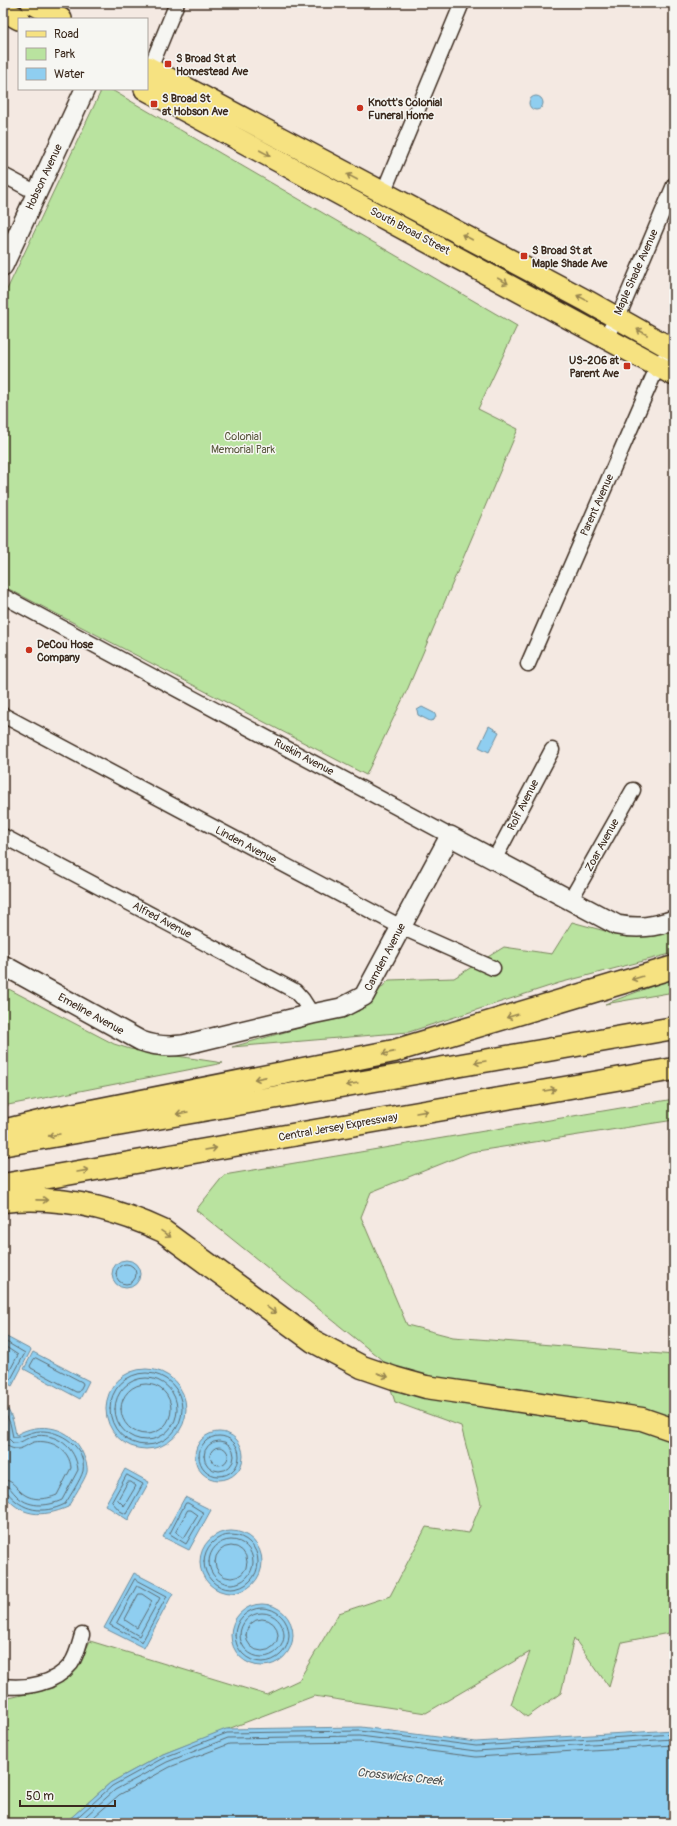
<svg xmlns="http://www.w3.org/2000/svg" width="677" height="1826" font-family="Pangolin,sans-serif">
<rect width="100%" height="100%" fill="#f4e9e2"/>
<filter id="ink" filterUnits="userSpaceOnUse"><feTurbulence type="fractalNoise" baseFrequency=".025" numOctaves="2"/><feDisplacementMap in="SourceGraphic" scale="8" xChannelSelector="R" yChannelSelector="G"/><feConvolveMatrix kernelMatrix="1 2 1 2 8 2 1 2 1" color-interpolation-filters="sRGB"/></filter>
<g filter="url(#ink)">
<path fill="#b9e39f" stroke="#7a865e" d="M102,89H110L517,326L478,409L518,429L408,688L366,775L3,586V298Z
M572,922L627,937L674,933V953L559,983L409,1032L232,1047L359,1011L389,980L454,978L504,947L552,954Z
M674,978V992L605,1004Z
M3,986L114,1044L130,1049L223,1063L3,1106Z
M674,1099V1120L471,1152L371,1192L361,1217L407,1325L453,1337L674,1355V1632L622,1642L609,1687L574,1638L561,1693L527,1717L511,1704L530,1652L426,1713L314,1696L163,1754L110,1783L65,1823H3V1695L9,1698L53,1688L77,1668L90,1641L267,1695L299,1680L339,1613L390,1596L426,1527L469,1533L481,1504L461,1426L395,1402L382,1360L196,1210L224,1175Z"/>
<path fill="#8fcef0" stroke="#6d8c9c" d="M529 103a7 7 0 1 1 14 0a7 7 0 1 1-14 0Z
M422,707L434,713L436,716L434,720L430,721L418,715L417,710Z
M489,726L499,732L489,752L479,747Z
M112 1274a14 14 0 1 1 28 0a14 14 0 1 1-28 0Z
M3,1335L31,1350L12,1386L3,1381Z
M33,1352L89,1381L80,1399L24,1369Z
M106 1409a40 40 0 1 1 80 0a40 40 0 1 1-80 0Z
M3,1402C11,1413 14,1422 16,1435C39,1421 72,1426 83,1454C85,1459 88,1466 87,1472C85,1480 72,1499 68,1507C42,1518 20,1517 3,1493Z
M195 1456a24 24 0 1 1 48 0a24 24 0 1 1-48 0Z
M125,1469L149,1482L128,1520L105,1505Z
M185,1497L211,1510L189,1550L163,1537Z
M200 1562a31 31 0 1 1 62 0a31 31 0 1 1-62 0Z
M134,1573L173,1593L144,1648L104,1628Z
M231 1635a31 31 0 1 1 62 0a31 31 0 1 1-62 0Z
M361,1727L476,1742L674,1730V1823H65L110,1783L163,1754L226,1729Z"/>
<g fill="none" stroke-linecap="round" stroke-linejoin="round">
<path stroke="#5d6c72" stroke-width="1" d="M116 1274a10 10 0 1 1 20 0a10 10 0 1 1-20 0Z
M3,1340L25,1353L11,1379L3,1378
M3,1345L18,1355L9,1372H3
M36,1358L82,1382L83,1384L79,1392H76L31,1368L30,1366L34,1359Z
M110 1409a36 36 0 1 1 72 0a36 36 0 1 1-72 0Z
M115 1409a31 31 0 1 1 62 0a31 31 0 1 1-62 0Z
M121 1409a25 25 0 1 1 50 0a25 25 0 1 1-50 0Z
M3,1409L10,1423L13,1437C19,1439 31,1431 40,1431C60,1430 87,1447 83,1471C81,1479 70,1496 65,1504C43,1515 22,1511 7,1492L3,1491
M3,1419L7,1437L13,1443C21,1444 26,1438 33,1436C56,1432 76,1447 78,1470L62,1500C47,1507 27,1508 15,1494C11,1490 10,1486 3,1486
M199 1456a20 20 0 1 1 40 0a20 20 0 1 1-40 0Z
M204 1456a15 15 0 1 1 30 0a15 15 0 1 1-30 0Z
M3,1442C7,1446 11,1449 17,1449C23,1449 28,1444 34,1442C52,1439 70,1450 71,1468L57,1495C45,1500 31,1501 21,1492C14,1486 13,1480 3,1480
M210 1456a9 9 0 1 1 18 0a9 9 0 1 1-18 0Z
M127,1475L143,1484L126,1514L120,1511L112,1502Z
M128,1482H131L136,1486L124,1506L118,1500Z
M186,1503H188L204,1513L186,1544L170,1534Z
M188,1510H191L198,1515L184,1538L176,1532Z
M204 1562a27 27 0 1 1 54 0a27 27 0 1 1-54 0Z
M209 1562a22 22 0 1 1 44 0a22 22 0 1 1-44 0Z
M215 1562a16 16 0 1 1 32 0a16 16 0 1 1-32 0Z
M135,1579L167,1596L142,1642L110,1625Z
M137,1586H139L160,1598L139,1636L117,1623Z
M139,1594H142L152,1601L137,1628L125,1620Z
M235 1635a27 27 0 1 1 54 0a27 27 0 1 1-54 0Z
M240 1635a22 22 0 1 1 44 0a22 22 0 1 1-44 0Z
M246 1635a16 16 0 1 1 32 0a16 16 0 1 1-32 0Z
M71,1823L112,1786L165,1757L227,1733L360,1731L476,1746L674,1734
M78,1823L115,1790L167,1762L228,1738L360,1736L476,1751L674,1739
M87,1823L119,1795L170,1767L229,1744L360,1742L476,1757L674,1745"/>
<defs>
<path id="street" d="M147,76L177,3
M3,175L37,193
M383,193L462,3
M606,337L622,308L674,185
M3,596L450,836
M528,664L653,377L662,360
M3,715L401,927L493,968
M3,836L295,991L303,1000L312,1014
M494,860L552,750
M570,901L633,790
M3,1686C26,1689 55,1684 71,1664C77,1655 79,1645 82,1635"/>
<path id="secondary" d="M3,266L85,89
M3,965L141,1041C155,1046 168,1047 183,1045L312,1014L341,1008L364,996L450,836L617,925C638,929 654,927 674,920"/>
<path id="primary" d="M32,3L61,19
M3,10L19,19
M147,67L587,301L674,350
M145,89L674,375"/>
<path id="highway" d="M3,1131L56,1118L394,1051L674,967
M7,1144L674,1028
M3,1185L674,1069
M3,1201C60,1195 112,1207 163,1231L313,1341L362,1367L394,1378L426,1387L642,1419L674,1430"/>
</defs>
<use href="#street" stroke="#3b2a1e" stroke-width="17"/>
<use href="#secondary" stroke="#3b2a1e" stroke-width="22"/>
<use href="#primary" stroke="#3b2a1e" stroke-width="24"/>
<use href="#highway" stroke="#3b2a1e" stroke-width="25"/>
<use href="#street" stroke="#f6f6f2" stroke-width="14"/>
<use href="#secondary" stroke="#f6f6f2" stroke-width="19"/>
<use href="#primary" stroke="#f6e281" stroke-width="21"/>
<use href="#highway" stroke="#f6e281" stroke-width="22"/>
</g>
<defs><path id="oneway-shaft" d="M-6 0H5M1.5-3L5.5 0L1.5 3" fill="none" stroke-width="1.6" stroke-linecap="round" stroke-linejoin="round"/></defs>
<g stroke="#988650">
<use href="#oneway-shaft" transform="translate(265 153) rotate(28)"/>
<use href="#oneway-shaft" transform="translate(352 177) rotate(-152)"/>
<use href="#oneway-shaft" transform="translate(467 237) rotate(-152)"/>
<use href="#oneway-shaft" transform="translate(503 281) rotate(28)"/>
<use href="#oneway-shaft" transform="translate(582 298) rotate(-152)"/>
<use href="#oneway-shaft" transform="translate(642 332) rotate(-150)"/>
<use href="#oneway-shaft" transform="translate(637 978) rotate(163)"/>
<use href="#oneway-shaft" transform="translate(512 1016) rotate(163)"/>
<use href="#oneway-shaft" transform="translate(388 1053) rotate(169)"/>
<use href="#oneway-shaft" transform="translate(480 1062) rotate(170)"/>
<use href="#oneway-shaft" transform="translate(260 1078) rotate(169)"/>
<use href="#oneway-shaft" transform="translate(352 1084) rotate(170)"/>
<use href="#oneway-shaft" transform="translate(550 1090) rotate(-10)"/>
<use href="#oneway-shaft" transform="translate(422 1112) rotate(-10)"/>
<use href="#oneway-shaft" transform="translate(182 1113) rotate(170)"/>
<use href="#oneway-shaft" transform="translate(54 1135) rotate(170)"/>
<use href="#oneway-shaft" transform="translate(211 1149) rotate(-10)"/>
<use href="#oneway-shaft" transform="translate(83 1171) rotate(-10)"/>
<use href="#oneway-shaft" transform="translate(42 1200) rotate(1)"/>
<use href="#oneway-shaft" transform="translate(166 1234) rotate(34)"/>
<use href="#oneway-shaft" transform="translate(271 1310) rotate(36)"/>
<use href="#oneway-shaft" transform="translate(383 1375) rotate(20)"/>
</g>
</g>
<g fill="#c8321e" stroke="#f6f6f2" stroke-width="1.5">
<rect x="164" y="60" width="8" height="8" rx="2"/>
<rect x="150" y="100" width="8" height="8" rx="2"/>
<circle cx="360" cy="108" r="4"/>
<rect x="520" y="252" width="8" height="8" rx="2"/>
<rect x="623" y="362" width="8" height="8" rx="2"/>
<circle cx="29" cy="650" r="4"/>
</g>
<g text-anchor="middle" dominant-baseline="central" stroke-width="3" stroke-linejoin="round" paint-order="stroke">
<g font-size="11" font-weight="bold" fill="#3b2a1e" stroke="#f6f6f2" text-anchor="start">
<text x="176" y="58">S Broad St at<tspan x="176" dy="13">Homestead Ave</tspan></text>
<text x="162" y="98">S Broad St<tspan x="162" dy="13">at Hobson Ave</tspan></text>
<text x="368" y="102">Knott's Colonial<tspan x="368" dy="13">Funeral Home</tspan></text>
<text x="532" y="250">S Broad St at<tspan x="532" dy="13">Maple Shade Ave</tspan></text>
<text x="619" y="360" text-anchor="end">US-206 at<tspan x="619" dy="13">Parent Ave</tspan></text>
<text x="37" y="644">DeCou Hose<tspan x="37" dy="13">Company</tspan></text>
</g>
<g font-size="11" fill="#3b2a1e" stroke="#f6f6f2">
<text transform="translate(44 177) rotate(-65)">Hobson Avenue</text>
<text transform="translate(410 231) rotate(28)">South Broad Street</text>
<text transform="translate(636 272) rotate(-66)">Maple Shade Avenue</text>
<text transform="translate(597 505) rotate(-66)">Parent Avenue</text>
<text transform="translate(304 757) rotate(28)">Ruskin Avenue</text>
<text transform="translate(523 805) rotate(-63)">Rolf Avenue</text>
<text transform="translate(246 845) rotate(28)">Linden Avenue</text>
<text transform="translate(602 845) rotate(-61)">Zoar Avenue</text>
<text transform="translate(162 920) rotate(28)">Alfred Avenue</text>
<text transform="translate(385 957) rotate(-62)">Camden Avenue</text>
<text transform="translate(91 1014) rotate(29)">Emeline Avenue</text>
<text transform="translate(338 1127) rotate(-10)">Central Jersey Expressway</text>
</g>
<g font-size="11" fill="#5a583e" stroke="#f6f6f2">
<text x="243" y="436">Colonial<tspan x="243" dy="13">Memorial Park</tspan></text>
</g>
<g font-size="12" font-style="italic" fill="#505352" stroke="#f6f6f2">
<text transform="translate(400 1777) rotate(6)">Crosswicks Creek</text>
</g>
</g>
<rect width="677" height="1826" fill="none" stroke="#f6f6f2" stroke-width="16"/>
<rect x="8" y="8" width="661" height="1810" fill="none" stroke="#3b2a1e" stroke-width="1.5" filter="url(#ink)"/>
<rect x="18" y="18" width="130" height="72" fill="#f6f6f2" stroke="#aba49d"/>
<rect x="26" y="31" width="20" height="6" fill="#f6e281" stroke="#aba49d"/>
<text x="54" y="38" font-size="12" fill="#3b2a1e">Road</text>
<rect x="26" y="48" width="20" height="12" fill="#b9e39f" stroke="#aba49d"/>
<text x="54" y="58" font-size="12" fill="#3b2a1e">Park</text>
<rect x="26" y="68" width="20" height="12" fill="#8fcef0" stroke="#aba49d"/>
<text x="54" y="78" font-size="12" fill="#3b2a1e">Water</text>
<path d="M20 1800v6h95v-6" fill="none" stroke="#3b2a1e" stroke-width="2"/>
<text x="26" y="1800" font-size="12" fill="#3b2a1e" stroke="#f6f6f2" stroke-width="3" paint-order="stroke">50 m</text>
</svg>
